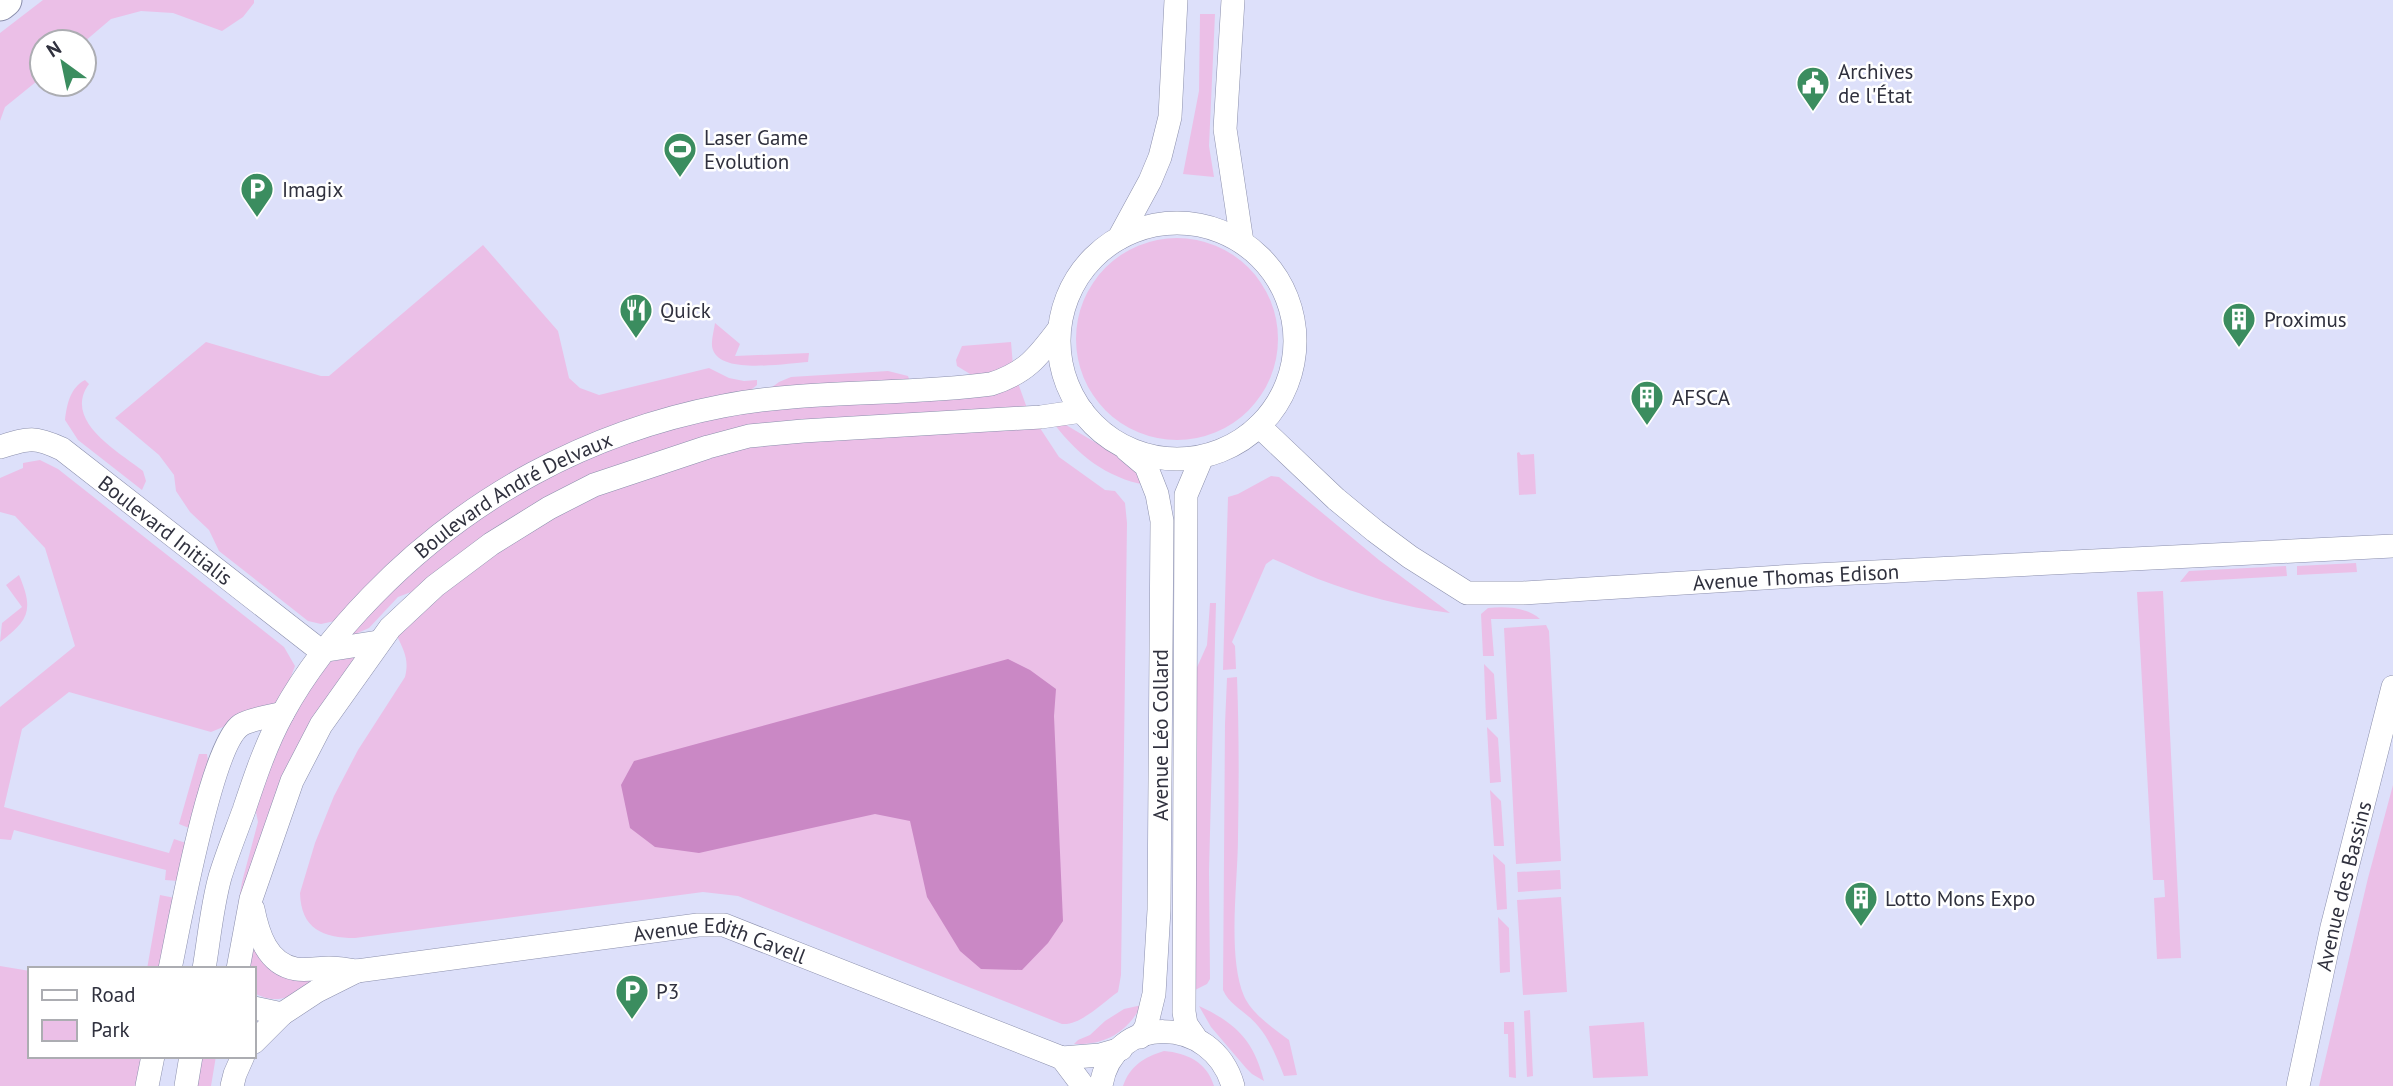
<svg xmlns="http://www.w3.org/2000/svg" width="2393" height="1086" font-family="'PT Sans',sans-serif">
<rect width="100%" height="100%" fill="#dde0fa"/>
<path fill="#ebbfe7" d="M43,0H254V3L243,17L222,31L173,13L141,11L111,19L84,42H42V77L5,107L0,121V33Z
M1200,14H1215L1209,146L1214,177L1183,174L1199,91Z
M1076 339a101 101 0 1 1 202 0a101 101 0 1 1-202 0Z
M483,245L558,331L569,378L580,388L599,395L709,368L729,378L744,381L757,380V385L751,390L606,432L335,621L321,624L308,621L219,551L209,530L190,512L176,491L174,475L159,455L115,418L206,342L321,376H329Z
M715,323L740,344L735,356L809,353L808,362C787,363 722,375 713,350C710,343 714,331 715,323Z
M1011,342L1013,366L1000,372L975,377L957,366L956,360L962,346Z
M888,371L908,376L910,382L771,388L779,382L791,377Z
M85,380L89,384C62,421 119,452 143,471L146,481L142,490L78,440L65,420C67,404 70,388 85,380Z
M1018,383L1028,411L696,442L419,589L398,597L369,628L351,636L378,598L459,527L585,454L724,412Z
M1038,425L1059,457L1105,490L1115,491L1125,503L1127,523L1121,975L1118,992C1102,1003 1080,1026 1062,1024L738,896L703,892L355,938C323,938 301,929 300,893L315,843L334,796L358,750L405,677C409,661 405,652 397,636L442,593L501,545L595,493L751,442Z
M1055,425H1066L1115,454L1136,472L1145,485C1106,477 1079,456 1055,425Z
M1519,452L1521,455L1534,454L1536,494L1519,495L1517,453Z
M40,460L58,469L284,647L295,666L286,690L277,705L211,732L69,692L22,729L4,807L169,853L174,839L186,843L178,881L165,880L166,870L14,830L11,840L0,839V707L75,646L45,548L15,516L0,512V478L23,468V463Z
M1271,476L1279,477L1379,560L1450,613C1404,607 1360,595 1318,579C1303,573 1288,565 1273,559L1266,564L1232,642L1235,646L1236,669L1223,670L1228,497L1238,494Z
M2356,563L2357,572L2297,575V566Z
M2286,566L2287,576L2180,582L2189,571Z
M19,575C34,610 29,620 0,642L2,623L22,607L6,585Z
M2163,591L2181,958L2157,959L2154,898L2165,897L2164,880H2153L2137,592Z
M1210,603H1216L1209,871L1210,979L1207,984L1195,990L1194,674L1207,645Z
M1488,608C1505,606 1526,607 1540,619H1491L1494,656H1483L1481,614Z
M1546,625L1549,631L1561,861L1516,864L1504,628Z
M365,653L337,692L232,966L227,969L242,882L258,822L253,797L261,775L323,663L354,657Z
M1484,664L1494,674L1497,719L1486,720Z
M1237,677C1239,730 1239,784 1238,837C1238,881 1227,956 1244,996C1252,1014 1274,1029 1289,1040L1297,1075L1284,1076C1277,1058 1270,1040 1258,1026C1247,1012 1230,1006 1223,990L1225,724L1227,678Z
M1487,727L1498,738L1501,782L1490,783Z
M199,754H207L209,768L189,828L179,824Z
M2393,785V1086H2319L2368,878Z
M1490,790L1501,801L1504,846H1494Z
M1493,854L1505,865L1507,909L1497,910Z
M1560,870L1561,889L1518,892L1517,872Z
M160,895L175,898L163,969H147Z
M1561,897L1567,992L1523,995L1517,900Z
M1498,917L1509,928L1510,972L1500,973Z
M251,933L325,975C299,990 284,1009 254,993V969H245Z
M0,966L30,971V1056H148L143,1086H0Z
M1142,1005C1126,1033 1106,1045 1074,1044L1078,1040L1090,1035L1105,1021L1124,1009Z
M1199,1006C1236,1023 1254,1041 1264,1081L1252,1074L1246,1068L1211,1027Z
M1530,1010L1533,1076L1527,1077L1524,1011Z
M1504,1022H1514L1516,1078L1509,1077L1508,1034H1504Z
M1644,1022L1648,1076L1593,1078L1589,1026Z
M1164,1051C1187,1053 1207,1062 1214,1086H1123C1130,1066 1144,1057 1164,1051Z
M200,1056H216L211,1086H195Z"/>
<path fill="#ca88c5" d="M1008,659L1030,670L1056,689L1054,716L1063,921L1048,943L1022,970L981,969L960,951L927,897L910,821L875,814L699,853L655,847L630,828L621,785L634,761Z"/>
<g fill="none" stroke-linecap="round" stroke-linejoin="round">
<defs>
<g id="minor">
<path d="M1233,0L1225,129L1242,242"/>
<circle cx="1177" cy="341" r="118"/>
<path d="M1119,238L1150,181L1160,157L1170,117L1176,0"/>
<path id="s1" d="M1259,426L1336,499L1375,531L1410,557L1467,593H1523L1795,576L2393,546"/>
<path id="s2" d="M0,447C29,438 34,436 62,449L321,651"/>
<path d="M1127,450L1146,466L1157,494L1162,521L1159,910L1154,994L1146,1027L1140,1037"/>
<path d="M321,651L378,642"/>
<path id="s3" d="M253,909C258,934 267,964 296,969C306,971 319,968 329,968C339,968 348,970 357,971L698,925H724L1062,1058L1100,1055L1121,1049"/>
<path d="M170,969C179,926 211,745 241,725C250,719 272,716 283,713"/>
<path id="s4" d="M204,969C209,939 212,906 220,877C227,854 236,832 244,810C255,777 266,744 283,713C307,669 337,632 372,596C468,497 588,432 723,406C811,389 902,396 991,384C1026,373 1038,357 1059,329"/>
<path d="M238,969L251,899L292,781L321,725L390,628L435,586L491,544L549,508L594,485L708,447L749,436L803,431L1041,417L1082,411"/>
<path d="M254,1008L282,1014L317,991L357,971"/>
<path d="M1195,1037L1186,1024L1184,1012L1186,495L1202,457"/>
<path d="M254,1042L282,1014"/>
<path d="M1062,1058L1083,1086"/>
<path d="M147,1086L153,1056"/>
<path d="M186,1086L191,1056"/>
<path d="M232,1086L235,1074L243,1056"/>
<path d="M1101,1086C1112,1013 1213,1014 1233,1086"/>
<path id="s5" d="M2298,1086L2332,927L2393,687"/>
</g>
<path id="highway" d="M0,4L5,0"/>
</defs>
<use href="#minor" stroke="#8b8fac" stroke-width="24"/>
<use href="#highway" stroke="#8b8fac" stroke-width="35"/>
<use href="#minor" stroke="#fff" stroke-width="23"/>
<use href="#highway" stroke="#fff" stroke-width="33"/>
</g>
<defs>
<symbol id="civic-pin" viewBox="-11 -11 22 30"><path d="M0 17L-7.5 6A9.5 9.5 0 1 1 7.5 6Z" fill="#3b8d5f" stroke="#fff"/><path d="M-.6-6.5H3V-4.5H.6V-3L4-1V1h2V6H-6V1h2V-1L-.6-3ZM-1.2 2.5V6h2.4V2.5Z" fill="#fff"/></symbol>
<symbol id="stadium-pin" viewBox="-11 -11 22 30"><path d="M0 17L-7.5 6A9.5 9.5 0 1 1 7.5 6Z" fill="#3b8d5f" stroke="#fff"/><path d="M0-5a6.5 5 0 1 0 0 10a6.5 5 0 1 0 0-10ZM-3.5-1.8h7v3.6h-7Z" fill="#fff"/></symbol>
<symbol id="parking-pin" viewBox="-11 -11 22 30"><path d="M0 17L-7.5 6A9.5 9.5 0 1 1 7.5 6Z" fill="#3b8d5f" stroke="#fff"/><path d="M-3.5-5.5H1a3.5 3.5 0 0 1 0 7H-1V5.5H-3.5ZM-1-3.4V-.6H.8a1.4 1.4 0 0 0 0-2.8Z" fill="#fff"/></symbol>
<symbol id="restaurant-pin" viewBox="-11 -11 22 30"><path d="M0 17L-7.5 6A9.5 9.5 0 1 1 7.5 6Z" fill="#3b8d5f" stroke="#fff"/><path d="M-5-6h1v4h1v-4h1v4h1v-4h1v5L-1.5 .5V6h-2V.5L-5-1ZM5-6V6H3V1.5H1.5Q1.5-4 5-6Z" fill="#fff"/></symbol>
<symbol id="building-pin" viewBox="-11 -11 22 30"><path d="M0 17L-7.5 6A9.5 9.5 0 1 1 7.5 6Z" fill="#3b8d5f" stroke="#fff"/><path d="M-4-6H4V6H1V3H-1V6H-4ZM-2.5-4.3h1.7v1.8h-1.7ZM.8-4.3h1.7v1.8H.8ZM-2.5-1h1.7V.8h-1.7ZM.8-1h1.7V.8H.8Z" fill="#fff"/></symbol>
</defs>
<g fill-rule="evenodd">
<use href="#civic-pin" x="1794" y="64" width="38" height="52"/>
<use href="#stadium-pin" x="661" y="130" width="38" height="52"/>
<use href="#parking-pin" x="238" y="170" width="38" height="52"/>
<use href="#restaurant-pin" x="617" y="291" width="38" height="52"/>
<use href="#building-pin" x="2220" y="300" width="38" height="52"/>
<use href="#building-pin" x="1628" y="378" width="38" height="52"/>
<use href="#building-pin" x="1842" y="879" width="38" height="52"/>
<use href="#parking-pin" x="613" y="972" width="38" height="52"/>
</g>
<g text-anchor="middle" dominant-baseline="central" stroke-width="5" stroke-linejoin="round" paint-order="stroke">
<g font-size="21" fill="#30313e" stroke="#fff" text-anchor="start">
<text x="1838" y="71">Archives<tspan x="1838" dy="24">de l'État</tspan></text>
<text x="704" y="137">Laser Game<tspan x="704" dy="24">Evolution</tspan></text>
<text x="282" y="189">Imagix</text>
<text x="660" y="310">Quick</text>
<text x="2264" y="319">Proximus</text>
<text x="1672" y="397">AFSCA</text>
<text x="1885" y="898">Lotto Mons Expo</text>
<text x="656" y="991">P3</text>
</g>
<g font-size="21" fill="#30313e" stroke="#fff">
<text stroke="none"><textPath href="#s4" startOffset="592">Boulevard André Delvaux</textPath></text>
<text stroke="none"><textPath href="#s2" startOffset="196">Boulevard Initialis</textPath></text>
<text stroke="none"><textPath href="#s1" startOffset="597">Avenue Thomas Edison</textPath></text>
<text transform="translate(1160 735) rotate(-90)">Avenue Léo Collard</text>
<text stroke="none"><textPath href="#s5" startOffset="205">Avenue des Bassins</textPath></text>
<text stroke="none"><textPath href="#s3" startOffset="508">Avenue Edith Cavell</textPath></text>
</g>
</g>
<rect x="28" y="967" width="228" height="91" fill="#ffffff" stroke="#acadb2" stroke-width="2"/>
<rect x="42" y="990" width="35" height="10" fill="#ffffff" stroke="#acadb2" stroke-width="2"/>
<text x="91" y="1002" font-size="21" fill="#30313e">Road</text>
<rect x="42" y="1020" width="35" height="21" fill="#ebbfe7" stroke="#acadb2" stroke-width="2"/>
<text x="91" y="1037" font-size="21" fill="#30313e">Park</text>
<g transform="translate(63 63) rotate(327)"><circle r="33" fill="#ffffff" stroke="#acadb2" stroke-width="2"/>
<path d="M0-5L12 26L0 18L-12 26Z" fill="#3b8d5f"/>
<text y="-10" font-size="19" font-weight="bold" text-anchor="middle" fill="#30313e">N</text>
</g>
</svg>
